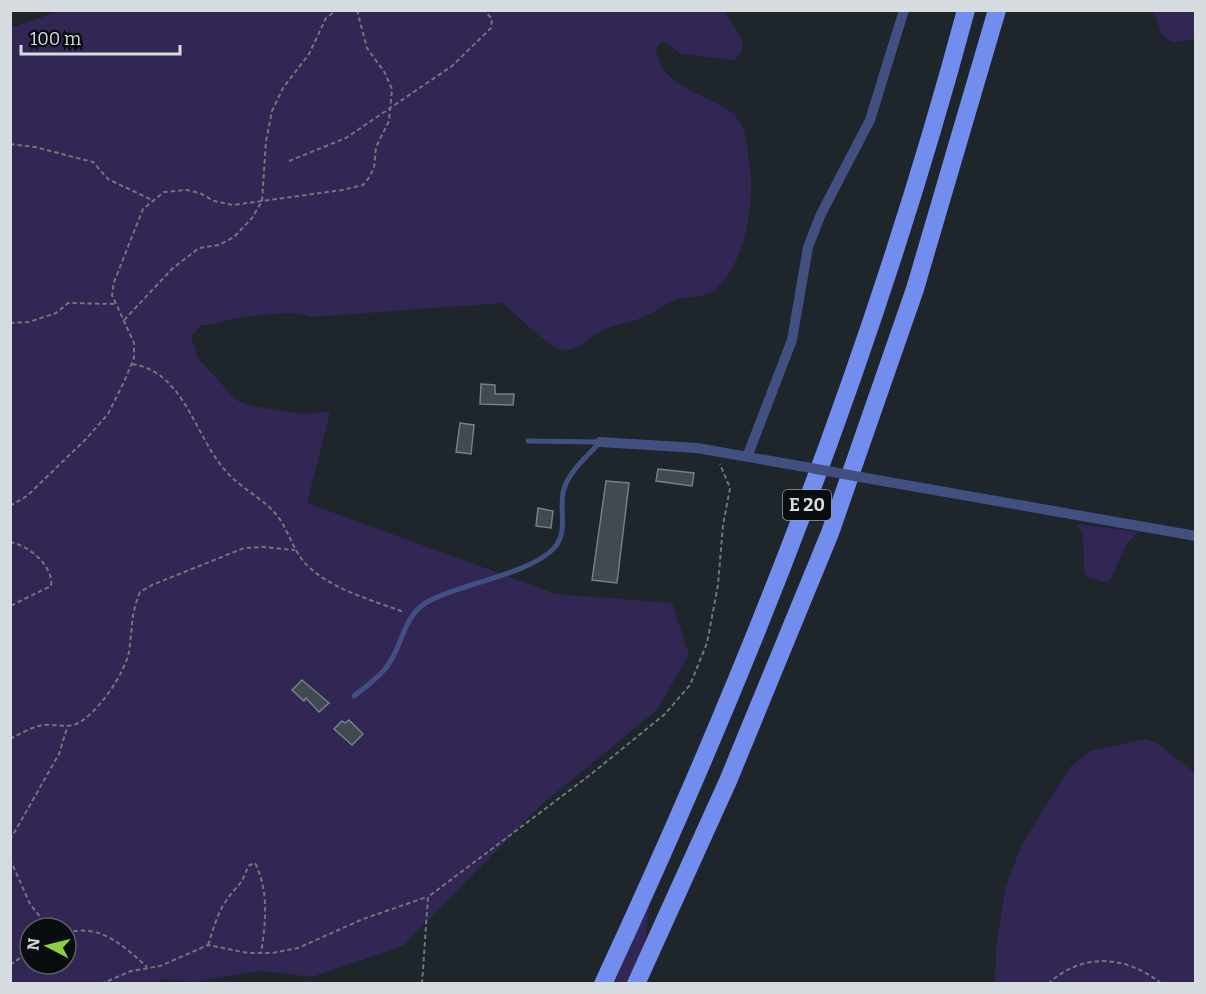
<svg xmlns="http://www.w3.org/2000/svg" width="1206" height="994" font-family="Bitter,serif">
<rect width="100%" height="100%" fill="#1e252b"/>
<path fill="#322654" fill-rule="evenodd" d="M62,10H724L743,41L742,51L735,60L681,54L664,42L659,44L656,49C662,96 726,94 741,124C748,137 748,155 750,169C755,204 744,269 713,291C702,298 690,296 678,299C666,302 656,311 646,316C634,322 619,324 607,328C591,334 581,351 563,350C550,349 515,313 503,303L312,317C290,309 256,316 233,319C222,321 212,326 201,325L191,337L198,358L236,400L252,406L301,414L330,412L307,503L556,594L672,603L689,654L657,710L540,806L403,946L312,977L261,971L194,982L163,979L157,983H11L10,28ZM30,928H66V964H30Z
M1154,11H1195V38C1165,48 1162,38 1154,11Z
M1077,524L1138,532L1127,544L1110,580L1104,582L1087,577L1084,571L1083,533Z
M1145,739L1155,742L1195,773V983H995L996,949L1005,889L1022,844L1071,766L1091,751Z
M650,900L645,944L627,983L611,984Z"/>
<path fill="#404a4f" stroke="#748084" stroke-width="1.5" d="M481,384L495,385V394H514L513,405L480,404Z
M460,423L474,425L471,454L456,452Z
M658,469L694,473L692,486L656,481Z
M606,481L629,483L617,583L592,580Z
M538,508L553,511L551,528L536,526Z
M302,680L329,703L319,712L306,698L304,701L292,690Z
M349,720L363,734L352,745L334,729L342,721L345,723Z"/>
<g fill="none" stroke-linecap="round" stroke-linejoin="round">
<path stroke="#70777c" stroke-width="2" stroke-dasharray="4.5 3" stroke-linecap="butt" d="M10,144L35,147L93,162L108,179L154,201
M289,161L346,138L452,66L491,28L492,19L484,10
M124,320L173,268L199,248L219,245L234,237L252,218L262,201L266,141L272,111L283,88L309,54L326,18L337,10
M10,323L29,322L56,313L68,303L116,304
M132,364C184,372 194,434 224,469C241,490 267,499 281,521C291,537 295,555 310,568C334,590 374,601 404,612
M10,506L27,496L86,439L108,414L124,382L134,358V343L112,295L114,282L143,209L164,192L186,190L200,193L214,201L233,205L342,190L363,185L368,179L374,168L376,147L389,121L392,89L385,73L367,48L357,10
M10,542C28,545 54,566 51,586L10,606
M10,739C20,734 33,726 44,725C54,724 68,728 76,724C96,716 126,672 129,651C133,626 130,617 140,592L152,585L244,548L263,547L295,550
M10,840L59,754L68,725
M10,859L30,904L49,928
M66,933C100,923 124,946 147,967
M208,945C213,930 217,914 226,901C237,884 241,888 248,866L255,863C269,891 266,922 261,953
M10,965L30,951
M101,984L131,971L160,966L208,945L248,953H272L298,948L363,919L427,897
M422,984L428,897L590,775L665,714L690,685L707,643L718,585L723,525L730,488L720,464
M1048,984C1082,952 1126,955 1162,984"/>
<path stroke="#425081" stroke-width="5" d="M528,441L600,442
M354,696C365,687 377,679 385,669C404,647 401,616 429,601C461,584 533,573 555,547C569,530 558,508 564,489C569,471 588,456 600,442"/>
<path stroke="#425081" stroke-width="10" d="M600,442L697,448L811,468
M747,457L792,340L808,247L821,214L870,120L904,10
M860,477L1196,536"/>
<path stroke="#728dee" stroke-width="18" d="M603,984C751,666 875,349 966,10
M636,984L728,781L830,533L915,289L997,10"/>
<path stroke="#425081" stroke-width="10" d="M811,468L860,477"/>
</g>
<g text-anchor="middle" dominant-baseline="central" stroke-width="4.5" stroke-linejoin="round" paint-order="stroke">
<rect fill="#0a0d10" stroke="#999da2" stroke-width="1.5" x="783" y="490" width="48" height="30" rx="4.5"/>
<g font-size="18" font-weight="bold" fill="#d6dbe0">
<text x="807" y="505">E 20</text>
</g>
</g>
<rect width="1206" height="994" fill="none" stroke="#d6dbe0" stroke-width="24"/>
<g transform="translate(48 946) rotate(277)"><circle r="28" fill="#0a0d10" stroke="#5c5f63" stroke-width="1.5"/>
<path d="M0-4.5L10 22L0 15L-10 22Z" fill="#8dce44"/>
<text y="-9" font-size="16" font-weight="bold" text-anchor="middle" fill="#d6dbe0">N</text>
</g>
<path d="M21 45v9h159v-9" fill="none" stroke="#d6dbe0" stroke-width="3"/>
<text x="30" y="45" font-size="18" fill="#d6dbe0" stroke="#0a0d10" stroke-width="4.5" paint-order="stroke">100 m</text>
</svg>
